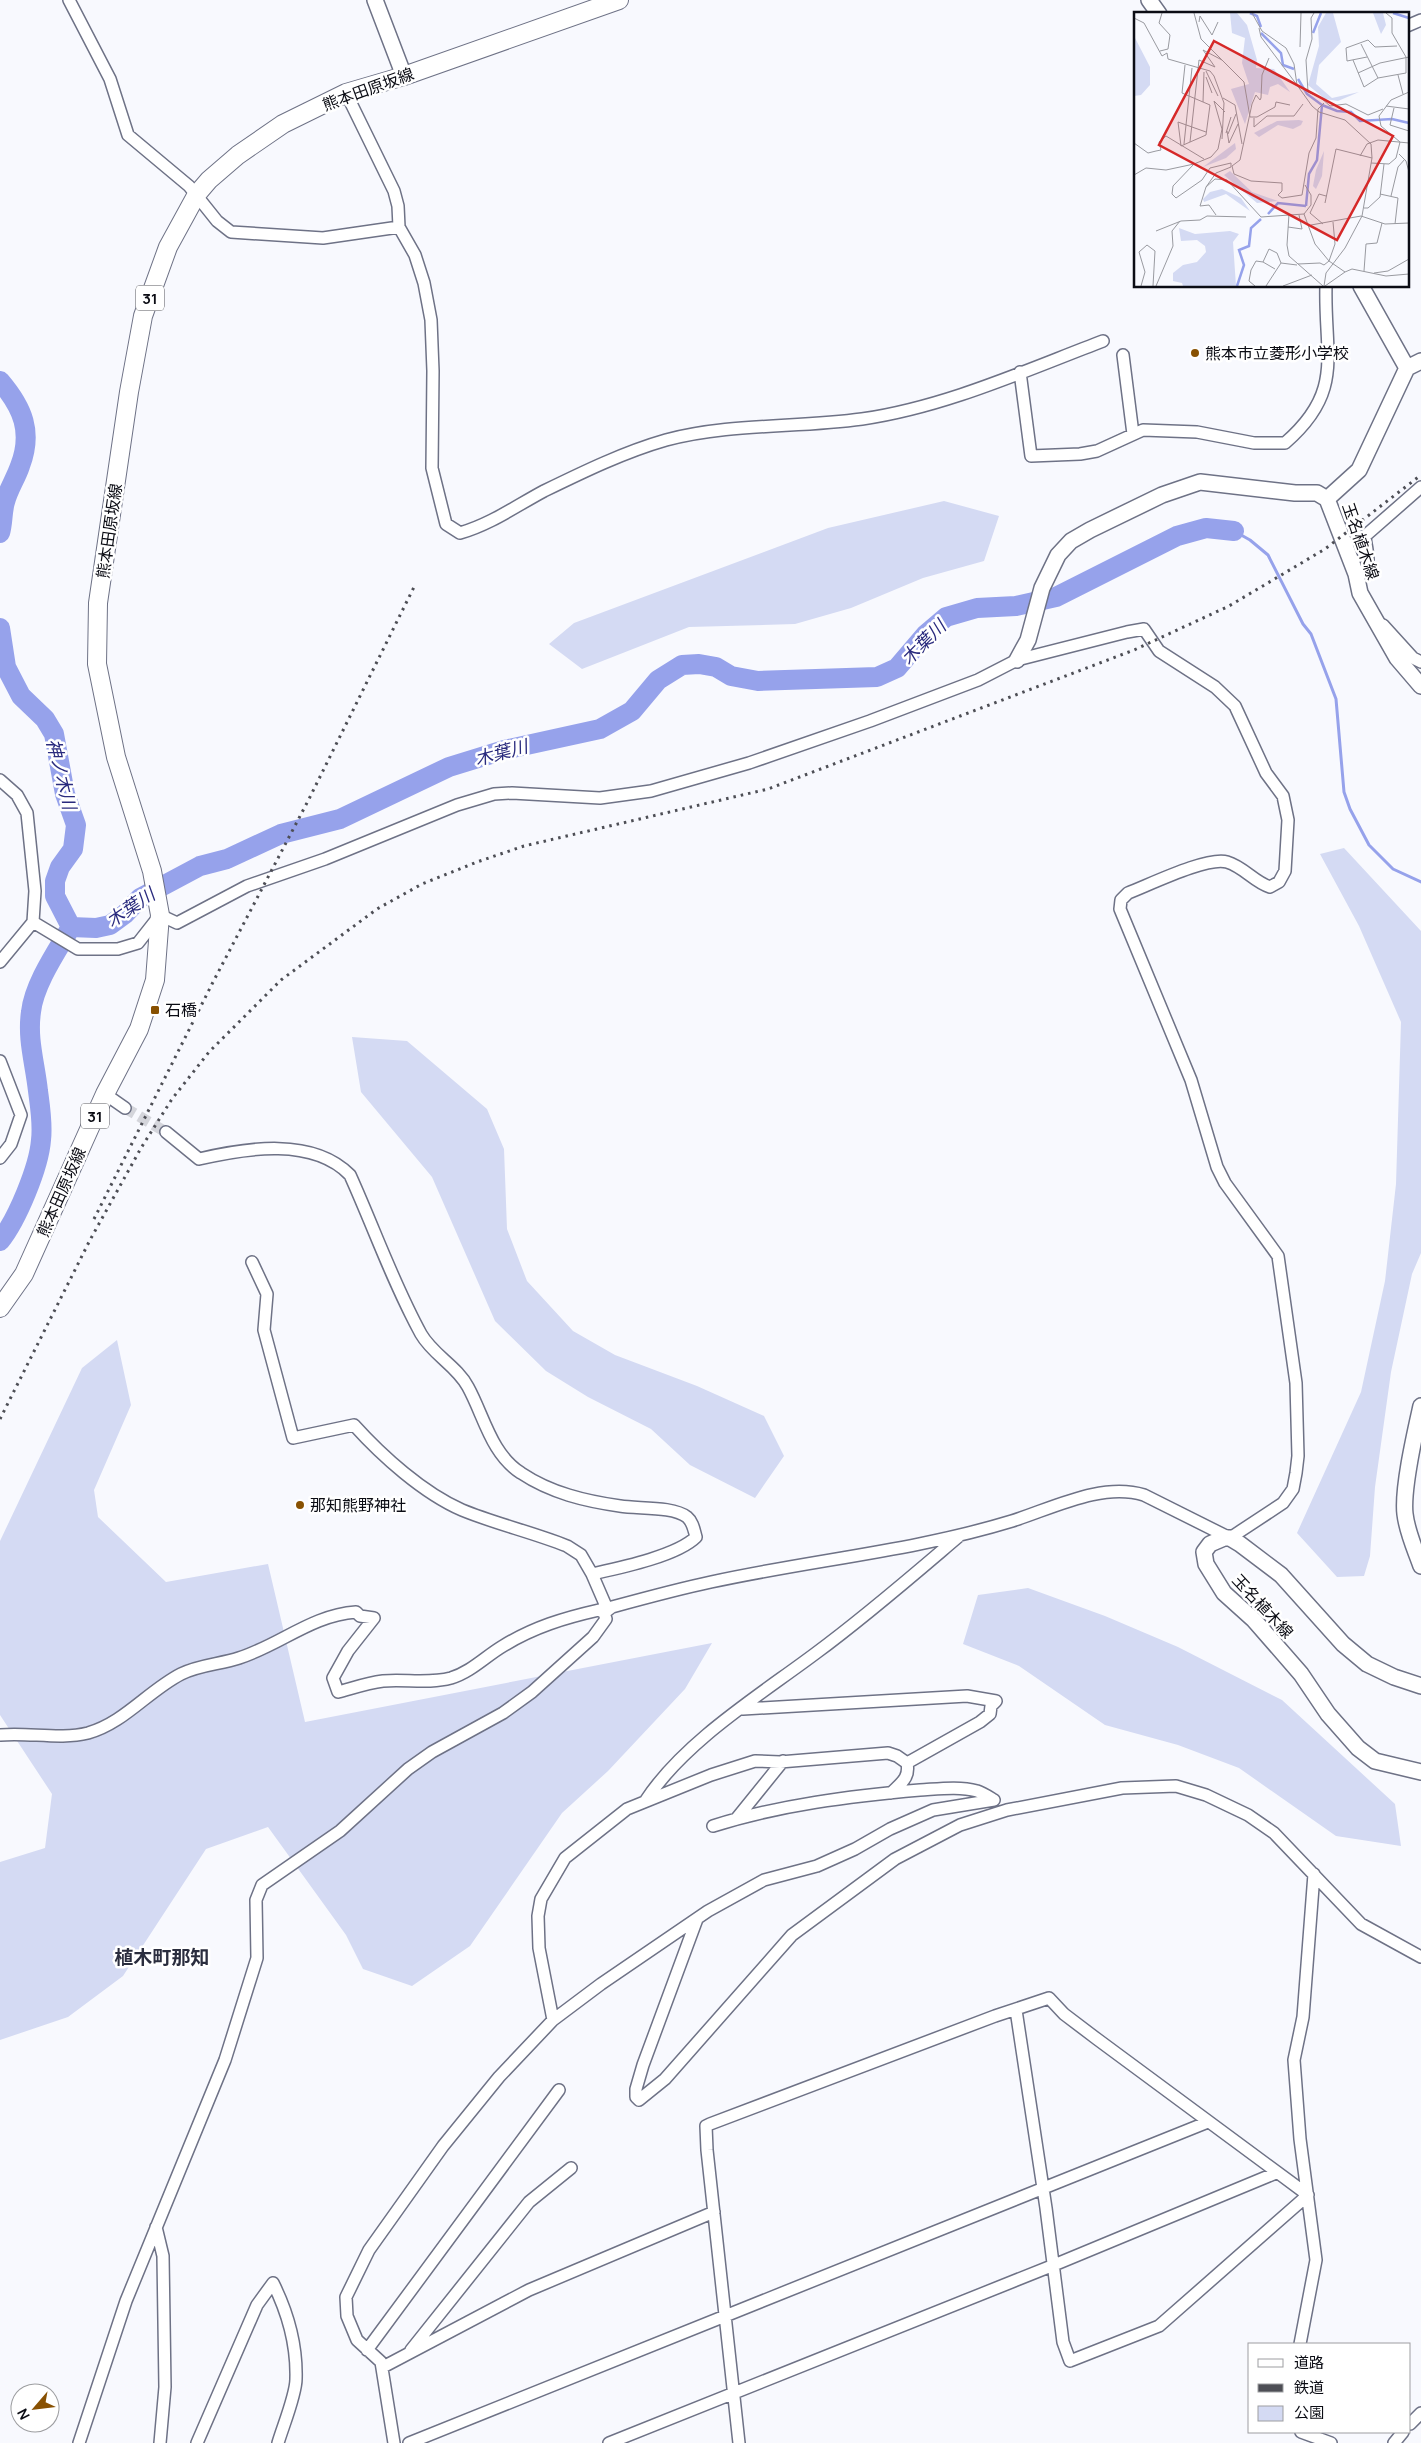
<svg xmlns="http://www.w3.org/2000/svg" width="1421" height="2443" font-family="Manrope,'Noto Sans JP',sans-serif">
<rect width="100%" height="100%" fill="#f8f9fe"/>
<path fill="#d4daf3" d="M944,501L999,516L984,561L923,578L851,608L795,624L689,627L582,669L549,644L574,623L828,528Z
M1344,848L1421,931V1253L1412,1274L1391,1372L1375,1487L1370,1556L1364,1576L1337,1577L1297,1533L1361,1392L1385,1281L1396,1184L1401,1022L1359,926L1320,854Z
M352,1037L407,1041L487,1109L504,1149L507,1229L527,1281L573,1331L615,1355L697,1386L764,1416L784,1456L755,1498L690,1465L651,1429L588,1397L546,1371L495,1321L432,1177L361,1092Z
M117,1340L131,1405L94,1490L98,1517L166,1582L268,1564L305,1722L712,1643L685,1689L608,1771L562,1813L470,1946L412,1986L363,1969L346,1935L268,1827L206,1849L123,1976L68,2017L0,2040V1862L45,1848L52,1794L0,1715V1541L82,1368Z
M1028,1588L1105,1616L1178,1647L1282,1700L1395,1804L1401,1846L1336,1836L1239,1768L1178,1745L1105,1725L1019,1666L963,1644L978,1595Z"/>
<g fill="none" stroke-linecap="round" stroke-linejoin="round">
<path stroke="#96a2eb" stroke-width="3" d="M1234,531L1250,540L1268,555L1303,624L1311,634L1336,699L1344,792L1350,809L1369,845L1393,869L1421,882"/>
<path stroke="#96a2eb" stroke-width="20" d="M0,381C23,408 33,432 20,466C16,478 8,490 5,502C2,512 3,523 0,533
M0,628L6,667L21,696L45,719L54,734L65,794L76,825L73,849L60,867L55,881V896L71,927
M0,1241C17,1220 39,1167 41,1140C43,1124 40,1106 38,1091C35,1063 27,1039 31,1012C34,984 57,951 71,927L96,928L110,925L125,914L140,898L200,866L227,859L281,834L340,819L449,767L504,750L600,729L632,711L658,680L682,665L699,664L716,667L731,676L758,681L877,677L897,668L926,634L946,617L977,608L1016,606L1056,597L1177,536L1206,528L1234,531"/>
<path stroke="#d4d5db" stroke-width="11" stroke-dasharray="11 5.5" stroke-linecap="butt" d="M125,1108L166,1132"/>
<defs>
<path id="street" d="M69,0L110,79L128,135L189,186L217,221L231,232L323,238L399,227
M1407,26L1421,20
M346,93L394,191L398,206L399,227L415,255L424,283L431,320L433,371L432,468L446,524L460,533C491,524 516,506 544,491C583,472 624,452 666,440C730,423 797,428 862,419C945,407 1024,371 1103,341
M1123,355L1133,434
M1020,372L1031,456L1080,454L1097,451L1143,430L1197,432L1254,443H1285C1345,391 1324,355 1326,286
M1357,576C1375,568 1366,552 1365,536L1421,487
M1383,625L1413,658L1421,662
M0,780L17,795L27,813L35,891L33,922L0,962
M33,922L78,949H118L138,943L160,915L177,923L247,886L325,859L457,805L494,794L512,793L600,798L651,791L749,763L870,721L978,680L1017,660L1127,632L1144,629L1159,651L1215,687L1235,706L1266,773L1283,796L1288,820L1285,871L1279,882L1270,887C1254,882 1244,867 1227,862C1208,856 1149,885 1128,893L1121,900L1120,909L1191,1080L1217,1167L1225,1183L1278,1256L1296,1383L1298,1456L1296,1473L1293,1489L1283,1503L1230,1538L1144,1495C1102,1482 1053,1508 1012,1521C914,1551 811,1560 711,1582C678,1589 645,1598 612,1607L604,1613
M0,1061L21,1115L11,1144L0,1158
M105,1094L125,1108
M166,1132L199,1159C246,1148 313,1137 350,1175C374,1228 393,1283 421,1334C433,1355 457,1366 468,1387C484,1416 491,1454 521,1473C551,1493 585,1501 620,1506C638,1509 673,1506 687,1517C693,1522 694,1530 696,1537C677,1556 619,1568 592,1574
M743,1709L967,1696L996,1701L991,1706L990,1714L980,1722L907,1763
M0,1735C28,1732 60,1740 88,1733C124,1723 148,1691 181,1674C198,1665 221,1664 239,1658C280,1645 312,1615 356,1612L360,1616L374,1618L348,1651L333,1678L338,1692C353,1688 367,1683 383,1681C405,1679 429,1684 451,1678C471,1672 486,1656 503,1646C534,1627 564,1618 599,1610L604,1613
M646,1800C685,1741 760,1695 816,1653C865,1617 911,1577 958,1537
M737,1818L783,1761
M713,1826C779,1805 851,1796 920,1790C938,1789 959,1786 977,1791C983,1793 989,1797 994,1800
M697,1919L643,2065L636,2089V2097L639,2100L665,2079L792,1935L895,1859L960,1825L1007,1810L1122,1788L1176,1786L1206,1795L1248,1815L1274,1833L1361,1924L1421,1957
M1016,2010L1046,2208L1063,2342L1070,2361L1159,2326L1308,2195
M553,2020L539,1948L538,1916L541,1899L565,1858L627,1809L711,1775L755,1761L780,1762L888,1753L897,1756L907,1763C910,1778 901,1783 891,1793
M156,2227L163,2256L165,2387L160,2443
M1300,2344L1316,2260L1300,2139L1294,2060L1303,2017L1314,1874
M367,2350L559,2090
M411,2350L529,2202L571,2168
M383,2367L529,2290L714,2212
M1410,2424L1421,2413
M1301,2432L1331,2443
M79,2443L126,2301L225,2060L257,1958L256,1900L262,1885L340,1831L408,1769L432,1752L503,1713L532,1692L593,1637L606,1619L604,1613L605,1604L592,1574L581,1555L567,1546C532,1532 496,1524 462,1510C423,1493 382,1456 354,1425L293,1438L264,1330L267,1294L252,1262
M197,2443L257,2305L273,2283C288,2313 297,2345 296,2379C296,2395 283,2426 278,2443
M394,2443L381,2362L357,2340L347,2316L346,2297L369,2250L443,2146L499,2077L553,2020L601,1984L708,1911L764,1880L817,1866L855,1849L890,1829L933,1810L994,1800
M409,2443L1208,2122
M609,2443L1054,2265L1276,2173
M739,2443L707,2150L706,2126L710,2124L995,2016L1049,1998L1064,2014L1097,2039L1308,2195
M1394,2443L1403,2432"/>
<path id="secondary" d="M375,0L404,76
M1149,0L1159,14
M1361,286L1407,368
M1327,499L1356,574L1360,593L1397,658L1421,686
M1327,499L1359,470L1407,368L1421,361
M1017,660L1028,640L1042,588L1058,555L1071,541L1090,530L1162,495L1200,482L1295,493H1317L1327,499
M1421,1406C1415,1433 1402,1489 1405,1514C1407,1532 1415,1549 1421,1566
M1421,1686L1394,1677L1367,1664L1343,1644L1281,1575L1240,1544L1230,1538H1224L1210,1544L1204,1552L1206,1564L1224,1593L1254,1620L1301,1674L1328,1714L1358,1748L1375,1761L1421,1772"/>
<path id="primary" d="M0,1308L24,1274L105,1094L139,1029L155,980L160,915L152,871L116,757L97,664L98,603L129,392L143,316L168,247L197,194L209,180L238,155L283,124L346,93L404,76L619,0"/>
</defs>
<use href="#street" stroke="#6e7286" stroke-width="14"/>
<use href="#secondary" stroke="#6e7286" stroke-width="18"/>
<use href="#primary" stroke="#6e7286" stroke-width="20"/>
<use href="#street" stroke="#fff" stroke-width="11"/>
<use href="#secondary" stroke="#fff" stroke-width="15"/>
<use href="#primary" stroke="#fff" stroke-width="18"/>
<path stroke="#4d4e55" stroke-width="3" stroke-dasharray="2.5 5" stroke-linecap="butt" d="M94,1219L212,984L309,799L415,585
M0,1419L90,1240L141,1148L172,1099L209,1052L281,980L377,909L422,884L477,862L524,846L768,789L1134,650L1229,606L1325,549L1421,475"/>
</g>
<g fill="#885102" stroke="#fff" stroke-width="2">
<circle cx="1195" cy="353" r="5"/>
<rect x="150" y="1005" width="10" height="10" rx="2.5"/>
<circle cx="300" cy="1505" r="5"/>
</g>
<g text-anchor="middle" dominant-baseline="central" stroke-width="5" stroke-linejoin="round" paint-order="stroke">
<g fill="#fff" stroke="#54555a" stroke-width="1">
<rect x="136" y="285.5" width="28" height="25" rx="4"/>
<rect x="81" y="1103.5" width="28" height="25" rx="4"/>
</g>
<g font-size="15" font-weight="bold" fill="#0b0c14">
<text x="150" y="298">31</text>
<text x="95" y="1116">31</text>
</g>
<g font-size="16" fill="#0b0c14" stroke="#fff">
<text transform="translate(368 89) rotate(-20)">熊本田原坂線</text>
<text transform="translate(109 531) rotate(-82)">熊本田原坂線</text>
<text transform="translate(1361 541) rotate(71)">玉名植木線</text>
<text transform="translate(61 1192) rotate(-66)">熊本田原坂線</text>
<text transform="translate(1263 1606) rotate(47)">玉名植木線</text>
</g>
<g font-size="16" fill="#0b0c14" stroke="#fff" text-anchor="start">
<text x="1205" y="353">熊本市立菱形小学校</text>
<text x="165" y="1010">石橋</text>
<text x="310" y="1505">那知熊野神社</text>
</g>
<g font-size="18" font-style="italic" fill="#2a2b7e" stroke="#fff">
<text transform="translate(923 642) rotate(-45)">木葉川</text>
<text transform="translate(501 752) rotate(-15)">木葉川</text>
<text transform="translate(62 774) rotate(76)">神ノ木川</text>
<text transform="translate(130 907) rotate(-34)">木葉川</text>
</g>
<g font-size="19" font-weight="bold" fill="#2a2d3e" stroke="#fff">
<text x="162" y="1957">植木町那知</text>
</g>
</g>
<g transform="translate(1134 12)">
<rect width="275" height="275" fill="#f8f9fe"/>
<path d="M96,1H103L113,13L123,48L122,56L140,57L156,80L144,72L136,75L134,83L121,80L111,112L97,77L115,72L108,51L111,26L98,21ZM192,1H199L207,30L185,53L182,72L198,86L225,80L204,89L191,87L174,73L185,34L184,15ZM239,1H249L252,13L247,22ZM0,24L16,55V73L7,83L0,84ZM165,108L169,109L167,113L159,117L144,113L125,125L120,121L143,109ZM101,131L102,137L92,146L69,155ZM190,139L188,164L182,177L179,174L182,158ZM96,159L118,180L144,189L123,191L90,163ZM88,177L107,186L116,199L92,182L70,190L69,187L76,180ZM45,216L61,222L96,219L105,222L99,230L102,274H49L48,271L39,269V261L49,253L63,250L72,240L71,234L63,228L47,229Z" fill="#d4daf3"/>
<path fill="none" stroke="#96a2eb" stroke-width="2.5" d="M116,1L123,4L127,15M259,1L275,6M127,21L147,41L149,53L160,57M179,21L187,1M164,67L173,82L188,93L183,148L175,162L172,194M188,93L203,99L217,100L226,109L258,107L275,111M134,202L144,191L172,194M103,274L110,253L105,238L115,234L117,216L127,207"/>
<path fill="none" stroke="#999aa0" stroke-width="1" d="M60,1L67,27L110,70L116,105H123L141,95L142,90L156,93M118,1L128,19L152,36L160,52L163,73L178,94L185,100L211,108L237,132L238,146L228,204L211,236L192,261L190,274M180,1L177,6L178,27L172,48L174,80L186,85L196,94L212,92L234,103L249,97M0,6L10,11L28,44L33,41L34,47L76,59L80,64L90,91L88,127M65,10L66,4L78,23L84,10M125,16L127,25L163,73M227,32L244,66M166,35L167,1M26,39L34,37L36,23L25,11L28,1M233,45L213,49L212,36L234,28L241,35L263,34M135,46L128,63L127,86L126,88L122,83L118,92L106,148L98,154L100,162L117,169L148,171V179L144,183L148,186L168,183L175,141L182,126L184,97L190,91M219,48L230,75L244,66L272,61V45L258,21V6L252,1M72,59L84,84M224,61L246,51L275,45M264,63L269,82M72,65L78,81M89,86L101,93L108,132M69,90L70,60M252,94L275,97M260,96L256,113L275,119M120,106V115L133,104H160L169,92M93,119L95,131L104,112M92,121L97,105M94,122L102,102M56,130L65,48L81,55L69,38L88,48M0,131L14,141L22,139L27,138L25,130L32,124L70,147M50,132L58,56M47,134L72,123L76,93L48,81L51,53M47,134L44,110L72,120M265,142L272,149L275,160M226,144L233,132L244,128L275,131M237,151L255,152L262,146L266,130L247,114L245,104L257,88L275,80M60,152L77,145L84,137L88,117L80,89L91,100M0,163L12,156L32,158L60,152L39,174L38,182L42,186L68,168L76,156L97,151V155L82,161L72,175L81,167L93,168L127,205L170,202L181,232L195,249L211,260L218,257L252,264L275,262M72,175L66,194L75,193L82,203M246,182L264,186L261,212M257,184L264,155L271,147M191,191L202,137L238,146M230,196H234L246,185L250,152M155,202L153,233L155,244L189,274M170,202L177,193V183L171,173M189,212L176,201L185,182L192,184M177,213L227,204L251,212L275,211M154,215L168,217L165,203M22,219L47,209L66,208L73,204L112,205M147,251L163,253M164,252L186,251L190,253L195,249L201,232L199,210M141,257L129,250L135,237L143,241L147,251M230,259L232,232L243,231L248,211M240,261L254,259L275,247M7,274L11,260L5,240L13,233L21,239L19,274M22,274L39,234L38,219L46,209M121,274L115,269L117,258L122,249L129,250M132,274L147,251M149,274L178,263M191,274L211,260"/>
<path fill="#d62828" fill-opacity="0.15" stroke="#d62828" stroke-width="2.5" d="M80,29L259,124L203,228L25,133Z"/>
<rect width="275" height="275" fill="none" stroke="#0b0c14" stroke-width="2.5"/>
</g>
<rect x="1248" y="2343" width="162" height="90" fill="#ffffff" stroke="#9d9ea1"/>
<rect x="1258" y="2359" width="25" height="8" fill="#ffffff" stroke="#9d9ea1"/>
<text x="1294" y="2368" font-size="15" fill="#0b0c14">道路</text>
<rect x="1258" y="2384" width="25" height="8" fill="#4d4e55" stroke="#9d9ea1"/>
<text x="1294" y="2393" font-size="15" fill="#0b0c14">鉄道</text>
<rect x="1258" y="2406" width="25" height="15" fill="#d4daf3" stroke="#9d9ea1"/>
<text x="1294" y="2418" font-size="15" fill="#0b0c14">公園</text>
<g transform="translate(35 2408) rotate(242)"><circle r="24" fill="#ffffff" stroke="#9d9ea1"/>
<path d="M0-4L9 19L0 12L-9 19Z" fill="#885102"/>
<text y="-8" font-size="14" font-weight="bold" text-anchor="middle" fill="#0b0c14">N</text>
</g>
</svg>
